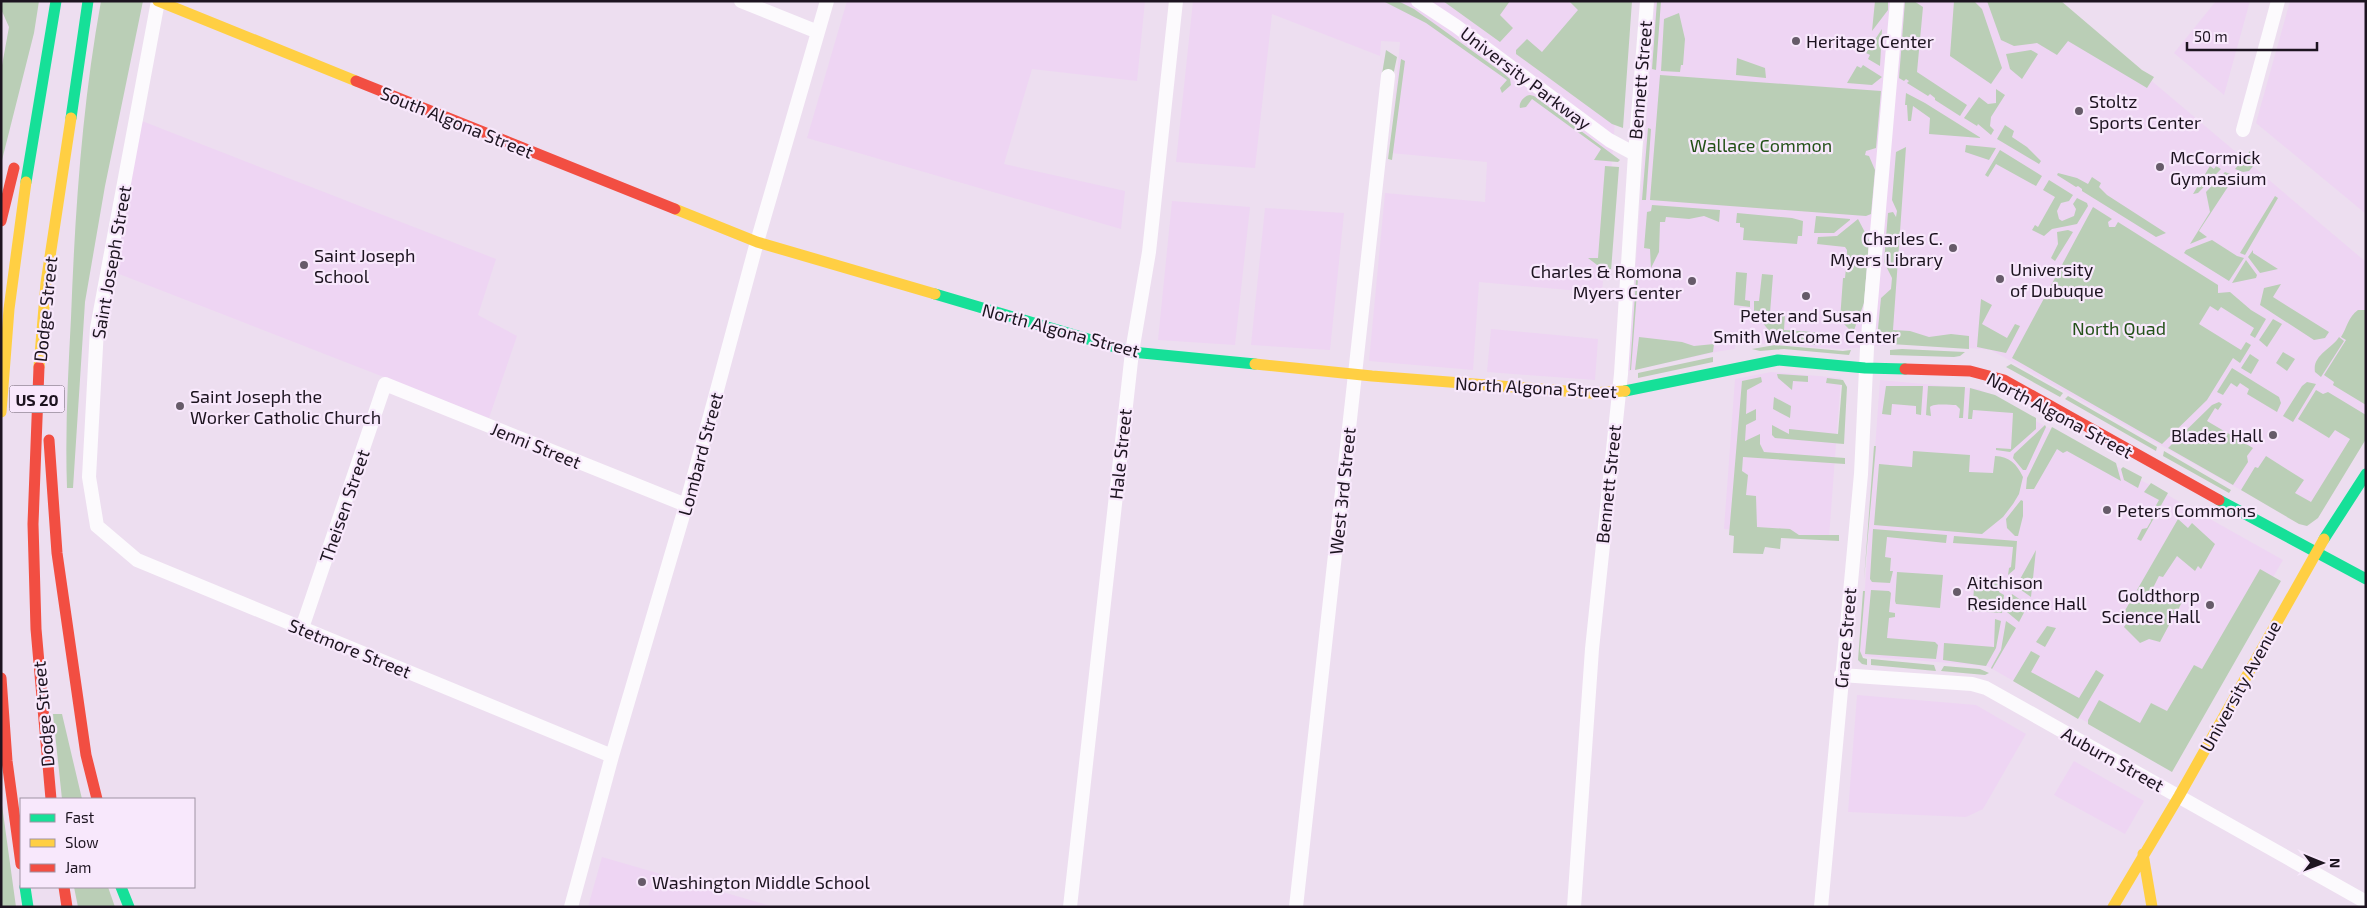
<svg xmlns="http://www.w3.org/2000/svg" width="2367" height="908" font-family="'Exo 2',sans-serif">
<rect width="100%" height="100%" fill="#eddef0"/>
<path fill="#eed5f3" d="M847,1H1145L1137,81L1032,69L1004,164L1125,191L1121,229L807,138Z
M1193,1H1624L1602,293L1479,282L1473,370L1369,361L1385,193L1485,202L1487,162L1390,153L1400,42L1381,41L1380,56L1272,14L1255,168L1176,162Z
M1655,1H2057L2366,262V426L2305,526L1991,350L1915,343L1842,349L1736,342L1735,349L1721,351L1628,371Z
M2216,1H2250L2224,95L2174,53Z
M2290,1H2366V214L2256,123Z
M142,121L496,259L478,315L517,336L489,418L114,272Z
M1172,201L1250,207L1235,345L1158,340Z
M1265,208L1344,213L1330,350L1251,345Z
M1491,329L1598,339L1595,380L1487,372Z
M1771,372L1841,378L1829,537L1724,529L1735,379Z
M1880,380L1979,389L2283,560L2163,765L1987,666L1860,656Z
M1857,695L1976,705L2026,734L1983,809L1966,817L1848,812Z
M2074,761L2144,801L2125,834L2054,795Z
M602,857L774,907H588Z"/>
<path fill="#baceb6" d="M1,1H39L34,33L1,164V71L9,27L1,9Z
M101,1H143L105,186L85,302L73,488H67C65,431 68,374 71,318C75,212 82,106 101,1Z
M1383,1H1398L1414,9L1503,73L1510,79L1511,85L1502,93L1500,88L1507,80L1426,23Z
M1443,1H1510L1500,15L1513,28L1500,42Z
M1569,1H1632L1623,128L1612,124L1516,54V50L1527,39L1542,52L1578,10Z
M1657,1H1661L1656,70L1652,69Z
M1875,1H1888V10L1872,31Z
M1905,1H1914L1923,7L1917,72L1967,105L1960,116L1935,100V98L1930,94L1928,96L1907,83L1909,81L1906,79L1904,81L1899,78Z
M1954,1L1975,2L1982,9L2002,68L1991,84L1950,56Z
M1987,1H2061L2142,70L2154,77L2147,88L2068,41L2057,55L2037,43L2014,46L2001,40Z
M1679,13L1685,39L1683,65H1681L1680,72L1661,71L1664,19Z
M1882,29L1880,66L1868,59L1870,55L1866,53Z
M1386,50L1397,57L1393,76L1382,74Z
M2031,50L2038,54L2022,79L2010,69L2006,54Z
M1737,58L1765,68L1766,78L1736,75Z
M1401,59L1405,61L1392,160L1388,159Z
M1863,65L1882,77L1872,85L1847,83L1857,66L1861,68Z
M1660,75L1881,91L1876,148L1866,151L1865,155L1869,156L1875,170L1871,214L1866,216L1650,200Z
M1996,89L2005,95L1991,117L1990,126L1994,130L1991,135L1978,124L1977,126L1964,118L1979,97L1988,104L1996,103Z
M1906,93L1925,103L1981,138L1929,134L1930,118L1913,106L1911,121H1908L1907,105H1905Z
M1530,95L1534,96L1620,160L1618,162L1594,160L1601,149L1532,99L1526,107L1520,108C1518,103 1525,95 1530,95Z
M2005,125L2014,131L2012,137L2027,147L2041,161L2039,164L1997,139Z
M1648,128L1651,129L1646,200H1642Z
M1966,145L1996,148L1989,160L1965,152Z
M1906,147L1893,330L1910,331L1929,337L1951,334L1969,336V349L1891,344V339H1877L1881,298L1891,289L1892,278L1884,262L1888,213L1893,212L1896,217L1897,211L1892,200L1896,152Z
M2000,150L2042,176L2036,186L1996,164L1988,177L1985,175Z
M2250,151L2255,155L2256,163L2249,171L2243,172L2235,169Z
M1605,166L1619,167L1611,271L1601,268L1588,258H1598Z
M2210,166L2214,169L2216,166L2221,169L2198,193L2193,194Z
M2225,172L2235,176L2199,231L2207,237L2190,244L2210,212L2206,192Z
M2058,173L2077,178L2088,184L2092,177L2101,183L2099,187L2107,195L2166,233L2156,237L2082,191V189L2078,186L2076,187L2057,175Z
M2049,180L2073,195L2069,201L2061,203L2057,211L2059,219L2062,221L2074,216L2076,209L2073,204L2077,198L2087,203L2088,206L2077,224L2052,229L2044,236L2032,230L2035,225L2038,227L2055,197L2043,190Z
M2275,196L2278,198L2245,255L2240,253Z
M1652,205L1720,210L1719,222L1704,216L1689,219L1666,217L1665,222H1660L1659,252L1651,268L1650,249L1644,248L1647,212L1651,211Z
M2093,207L2112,219L2108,222L2109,227H2115L2118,222L2218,285V293L2230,292L2251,310L2266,319L2255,338L2250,335L2254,328L2221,307L2218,311L2210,306L2199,324L2241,350L2246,342L2251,345L2240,363L2233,358L2207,400L2162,444L2012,358Z
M1737,213L1792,218L1803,221L1802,236H1798L1797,244L1743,240L1744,228L1740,227V223H1736Z
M1816,216L1850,219V220L1834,233H1814Z
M1858,219L1869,240L1864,303L1853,333L1840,320L1843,278H1845L1846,268L1843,267L1844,261H1847V250L1845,247L1817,244L1818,237L1837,236Z
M2068,230L2073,232L2055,261L2051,258L2058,244L2057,232Z
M2212,240L2237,256L2244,258L2229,281L2184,253L2186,250Z
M2253,250V253L2278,269L2260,273L2248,257Z
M2246,260L2257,275L2256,278L2232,283Z
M1736,272L1747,273L1745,300L1750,301V307L1734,305Z
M1762,274L1773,275L1770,313L1785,314L1784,330L1826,333L1829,337L1820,345L1778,342L1754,312V301H1759Z
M1636,279H1638L1631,370H1630Z
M2281,284L2273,297L2329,332L2325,338L2314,340L2260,305L2264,288Z
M1981,299L1992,305L1982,324L2007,338L2015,324L2020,326L2006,353L1977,347Z
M2358,310H2366V405L2333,385L2334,382L2324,375L2346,340L2341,337C2347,328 2348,317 2358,310Z
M2273,319L2282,324L2267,347L2259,340Z
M1639,337L1682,342L1694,346L1714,344L1713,352L1635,370Z
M2339,337L2344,341L2321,377L2315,372C2312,355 2332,349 2339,337Z
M1775,345L1843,351L1851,350L1849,355L1784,349L1760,351L1752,349Z
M1902,349L1965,352L1960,356L1954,357L1890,355V350Z
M2283,352L2295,359L2287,371L2276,363Z
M2250,354L2259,360L2251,374L2241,368Z
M1713,357V362L1638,378V373Z
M2011,364L2063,393L2060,397L2006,367Z
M2232,368L2279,397L2281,403L2277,412L2247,394L2249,389L2240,383L2237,387L2231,383L2223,395L2217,392Z
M1777,374L1808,376V382L1793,381L1792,390L1778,378Z
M1761,377L1762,382L1747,390L1746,414L1756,409V420L1746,425L1745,441L1760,434V444L1764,452L1845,458V464L1743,457L1742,471L1748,475L1746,495L1756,496L1757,527L1790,529L1799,535H1839V541L1781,538L1780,549L1765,547L1763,554L1733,553L1734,536L1729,535L1742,381Z
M1827,378L1843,380L1847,387L1844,444L1775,438L1772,435V425L1789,434V429L1838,434L1842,385L1826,383Z
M2307,382L2316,384L2293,422L2283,416L2302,386Z
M1886,386H1923L1921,415L1916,414V406L1892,404L1891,415L1882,414Z
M1928,386L1965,387L1963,418H1959L1960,409L1956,405C1950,405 1934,403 1930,407L1931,416L1926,415Z
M1970,388L1995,395L2036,418V429L2010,452L1996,450V448L2011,449L2013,413L1973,410L1972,419H1968Z
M2316,390L2323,394L2328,392L2366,415V439L2318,518L2307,526L2299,524L2241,490L2255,467L2258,468L2266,456L2304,480L2295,493L2311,502L2350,439L2335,430L2329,438L2298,419Z
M2068,396L2157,447L2156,451L2065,399Z
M1774,397L1791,406L1790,418L1773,409Z
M2219,402L2222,404L2218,410L2215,408L2207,421L2253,448L2247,456L2248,462L2233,485L2168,448L2212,405Z
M2045,425L2046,427L2026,470H2023L2013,458L2014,454Z
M2052,427L2116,463L2121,481L2067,451L2063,453L2057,449L2034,489H2026L2027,478Z
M1874,446H1876L1864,580Z
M1913,451L1970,455L1969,472L1993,473L1995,456C2010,457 2016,463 2023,477L2019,494L2013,504L2003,517L1982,534L1874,525L1879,464L1912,467Z
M2164,451L2231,490L2229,493L2163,456Z
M2123,467L2142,477L2138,488L2124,480L2121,469Z
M2151,483L2168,493L2141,541L2137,539L2142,529L2147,528L2151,521L2150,516L2159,500L2144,492Z
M2021,500L2023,501V516L2018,536H2015L2007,528L2006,519Z
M2178,519L2188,528L2192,523L2215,544L2201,569L2198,566L2195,571L2177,556L2163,577L2159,576L2153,588L2183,600L2178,610L2172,609L2176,612L2160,642L2149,639L2140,643L2124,627L2126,624L2119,621L2135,593L2139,595L2141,592L2137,590Z
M1873,529L1947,535L1946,543L1887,537L1885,557L1891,558L1890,571H1893L1890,583L1872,582L1870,579Z
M1954,536L2017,541L2015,569L2008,575L2009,568L2011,567L2013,547L1953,543Z
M2036,550L2031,597L2014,585L2019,581Z
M2260,569L2281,581L2172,772L2088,724V720L2099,700L2140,723L2151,703L2167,711L2194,665L2202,669Z
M1897,572L1943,575L1940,608L1896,604L1895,601Z
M1975,578L2000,580L1999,592L2004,595L2002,613L1972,611Z
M1871,590L1889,591L1891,593L1889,612L1895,613V617L1889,618L1887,638L1935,642L1938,645L1936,659L1865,654Z
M1863,591H1865L1860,651L1863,658L1867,659V665L1862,664L1858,660Z
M2012,594L2028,605L2019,622L2007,612Z
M1995,619L2001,621L1996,648L1986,666L1943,660L1944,643L1994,647Z
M2006,621L2016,628L1992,669L1991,668L2001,650Z
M2047,626L2056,628L2045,647L2036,642Z
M2031,651L2040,656L2031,672L2079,698L2096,670L2104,675L2078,719L2013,681Z
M1871,659L1934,665L1936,671L1871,665Z
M1944,666L1980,669L1989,673L1985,675L1941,671Z
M53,714H62L82,799H62Z
M1,798L16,907H1Z
M74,887H108L115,907H78Z"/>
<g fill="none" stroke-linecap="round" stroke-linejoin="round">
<path stroke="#fcfafd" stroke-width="14" d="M158,1L97,328L89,477L97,526L137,560L612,756
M741,1L818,32
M1418,1L1456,26L1609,140L1635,154
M2243,130L2278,1
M302,628L385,384L686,505
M1841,675L1972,684L1986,688L2366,902
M571,907L612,756L686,505L757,242L827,1
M1070,907L1132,352L1149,252L1176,1
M1296,907L1388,76
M1574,907L1592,649L1621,374L1635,154L1647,1
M1821,907L1861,474L1867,348L1897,1"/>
<path stroke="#16e098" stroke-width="11" d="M71,118L88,1
M26,182L56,1
M935,294L1132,352L1255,364
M1625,391L1778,360L1865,368L1905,369
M2219,500L2366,579
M2324,539L2366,474
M25,887L28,907
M121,887L129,907"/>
<path stroke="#ffcf43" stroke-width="11" d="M158,1L356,81
M675,209L757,242L935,294
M1255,364L1372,376L1591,393L1625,391
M39,367L46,283L71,118
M1,412L9,309L26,182
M2143,854L2152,907
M2113,907L2179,796L2324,539"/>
<path stroke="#f24e42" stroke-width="11" d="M356,81L675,209
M1,221L14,168
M39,367L33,524L36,629L51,799
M1905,369L1970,371L2004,380L2219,500
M49,440L57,553L86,755L97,799
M1,678L7,761L21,864
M64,887L67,907"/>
</g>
<g fill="#665b69" stroke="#f8e8fc" stroke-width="2">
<circle cx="1796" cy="41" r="5"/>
<circle cx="2079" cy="111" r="5"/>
<circle cx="2160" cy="167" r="5"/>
<circle cx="1953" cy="248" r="5"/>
<circle cx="304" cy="265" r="5"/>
<circle cx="2000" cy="279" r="5"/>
<circle cx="1692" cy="281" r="5"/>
<circle cx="1806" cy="296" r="5"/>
<circle cx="180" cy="406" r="5"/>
<circle cx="2273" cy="435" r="5"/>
<circle cx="2107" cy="510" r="5"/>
<circle cx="1957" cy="592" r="5"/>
<circle cx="2210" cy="605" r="5"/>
<circle cx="642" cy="882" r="5"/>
</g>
<g text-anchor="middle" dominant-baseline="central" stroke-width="4.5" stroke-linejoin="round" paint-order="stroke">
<rect fill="#f8e8fc" stroke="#5f5462" stroke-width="1" x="9.5" y="385.5" width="55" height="27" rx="4"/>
<g font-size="16" font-weight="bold" fill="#1d1420">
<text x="37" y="399">US 20</text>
</g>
<g font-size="18" fill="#1d1420" stroke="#f8e8fc" text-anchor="start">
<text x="1806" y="41">Heritage Center</text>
<text x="2089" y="101">Stoltz<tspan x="2089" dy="21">Sports Center</tspan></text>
<text x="2170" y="157">McCormick<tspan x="2170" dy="21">Gymnasium</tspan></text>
<text x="1943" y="238" text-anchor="end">Charles C.<tspan x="1943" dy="21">Myers Library</tspan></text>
<text x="314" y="255">Saint Joseph<tspan x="314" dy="21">School</tspan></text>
<text x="2010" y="269">University<tspan x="2010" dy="21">of Dubuque</tspan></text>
<text x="1682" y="271" text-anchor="end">Charles &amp; Romona<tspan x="1682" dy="21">Myers Center</tspan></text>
<text x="1806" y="315" text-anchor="middle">Peter and Susan<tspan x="1806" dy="21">Smith Welcome Center</tspan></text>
<text x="190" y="396">Saint Joseph the<tspan x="190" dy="21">Worker Catholic Church</tspan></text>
<text x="2263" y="435" text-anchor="end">Blades Hall</text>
<text x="2117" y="510">Peters Commons</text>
<text x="1967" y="582">Aitchison<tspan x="1967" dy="21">Residence Hall</tspan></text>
<text x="2200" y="595" text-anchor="end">Goldthorp<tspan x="2200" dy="21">Science Hall</tspan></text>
<text x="652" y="882">Washington Middle School</text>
</g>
<g font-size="18" fill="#1d1420" stroke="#f8e8fc">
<text transform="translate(1526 78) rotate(37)">University Parkway</text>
<text transform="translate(1640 80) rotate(-85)">Bennett Street</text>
<text transform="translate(457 122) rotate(22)">South Algona Street</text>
<text transform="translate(111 262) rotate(-80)">Saint Joseph Street</text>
<text transform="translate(45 309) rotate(-84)">Dodge Street</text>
<text transform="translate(1061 330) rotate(15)">North Algona Street</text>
<text transform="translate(1536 387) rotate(3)">North Algona Street</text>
<text transform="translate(2060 415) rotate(28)">North Algona Street</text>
<text transform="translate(536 445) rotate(22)">Jenni Street</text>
<text transform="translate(700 454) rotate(-75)">Lombard Street</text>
<text transform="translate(1120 454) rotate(-84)">Hale Street</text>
<text transform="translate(1608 484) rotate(-84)">Bennett Street</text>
<text transform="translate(1342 491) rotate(-84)">West 3rd Street</text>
<text transform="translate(344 506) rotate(-71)">Theisen Street</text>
<text transform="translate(1845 638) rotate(-85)">Grace Street</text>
<text transform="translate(350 648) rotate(22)">Stetmore Street</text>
<text transform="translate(2240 686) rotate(-61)">University Avenue</text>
<text transform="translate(43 714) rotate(-95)">Dodge Street</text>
<text transform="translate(2113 759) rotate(29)">Auburn Street</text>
</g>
<g font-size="18" fill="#235118" stroke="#f8e8fc">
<text x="1761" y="145">Wallace Common</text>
<text x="2119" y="328">North Quad</text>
</g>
</g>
<rect width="2367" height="908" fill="none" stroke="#1d1420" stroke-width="5"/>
<rect x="20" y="798" width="175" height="90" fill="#f8e8fc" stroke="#a093a4"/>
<rect x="30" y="814" width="25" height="8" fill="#16e098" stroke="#a093a4"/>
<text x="65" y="823" font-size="15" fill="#1d1420">Fast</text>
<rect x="30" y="839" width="25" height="8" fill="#ffcf43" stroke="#a093a4"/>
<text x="65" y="848" font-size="15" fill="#1d1420">Slow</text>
<rect x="30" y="864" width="25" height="8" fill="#f24e42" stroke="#a093a4"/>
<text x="65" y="873" font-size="15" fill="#1d1420">Jam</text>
<g transform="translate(2322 863) rotate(91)" stroke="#f8e8fc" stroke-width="4" paint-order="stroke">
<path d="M0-4L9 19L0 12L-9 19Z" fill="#1d1420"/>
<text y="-8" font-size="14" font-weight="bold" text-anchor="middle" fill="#1d1420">N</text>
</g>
<path d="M2187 42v8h130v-8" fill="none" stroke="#1d1420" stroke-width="2.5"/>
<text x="2194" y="42" font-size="15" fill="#1d1420" stroke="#f8e8fc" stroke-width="4" paint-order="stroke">50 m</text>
</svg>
